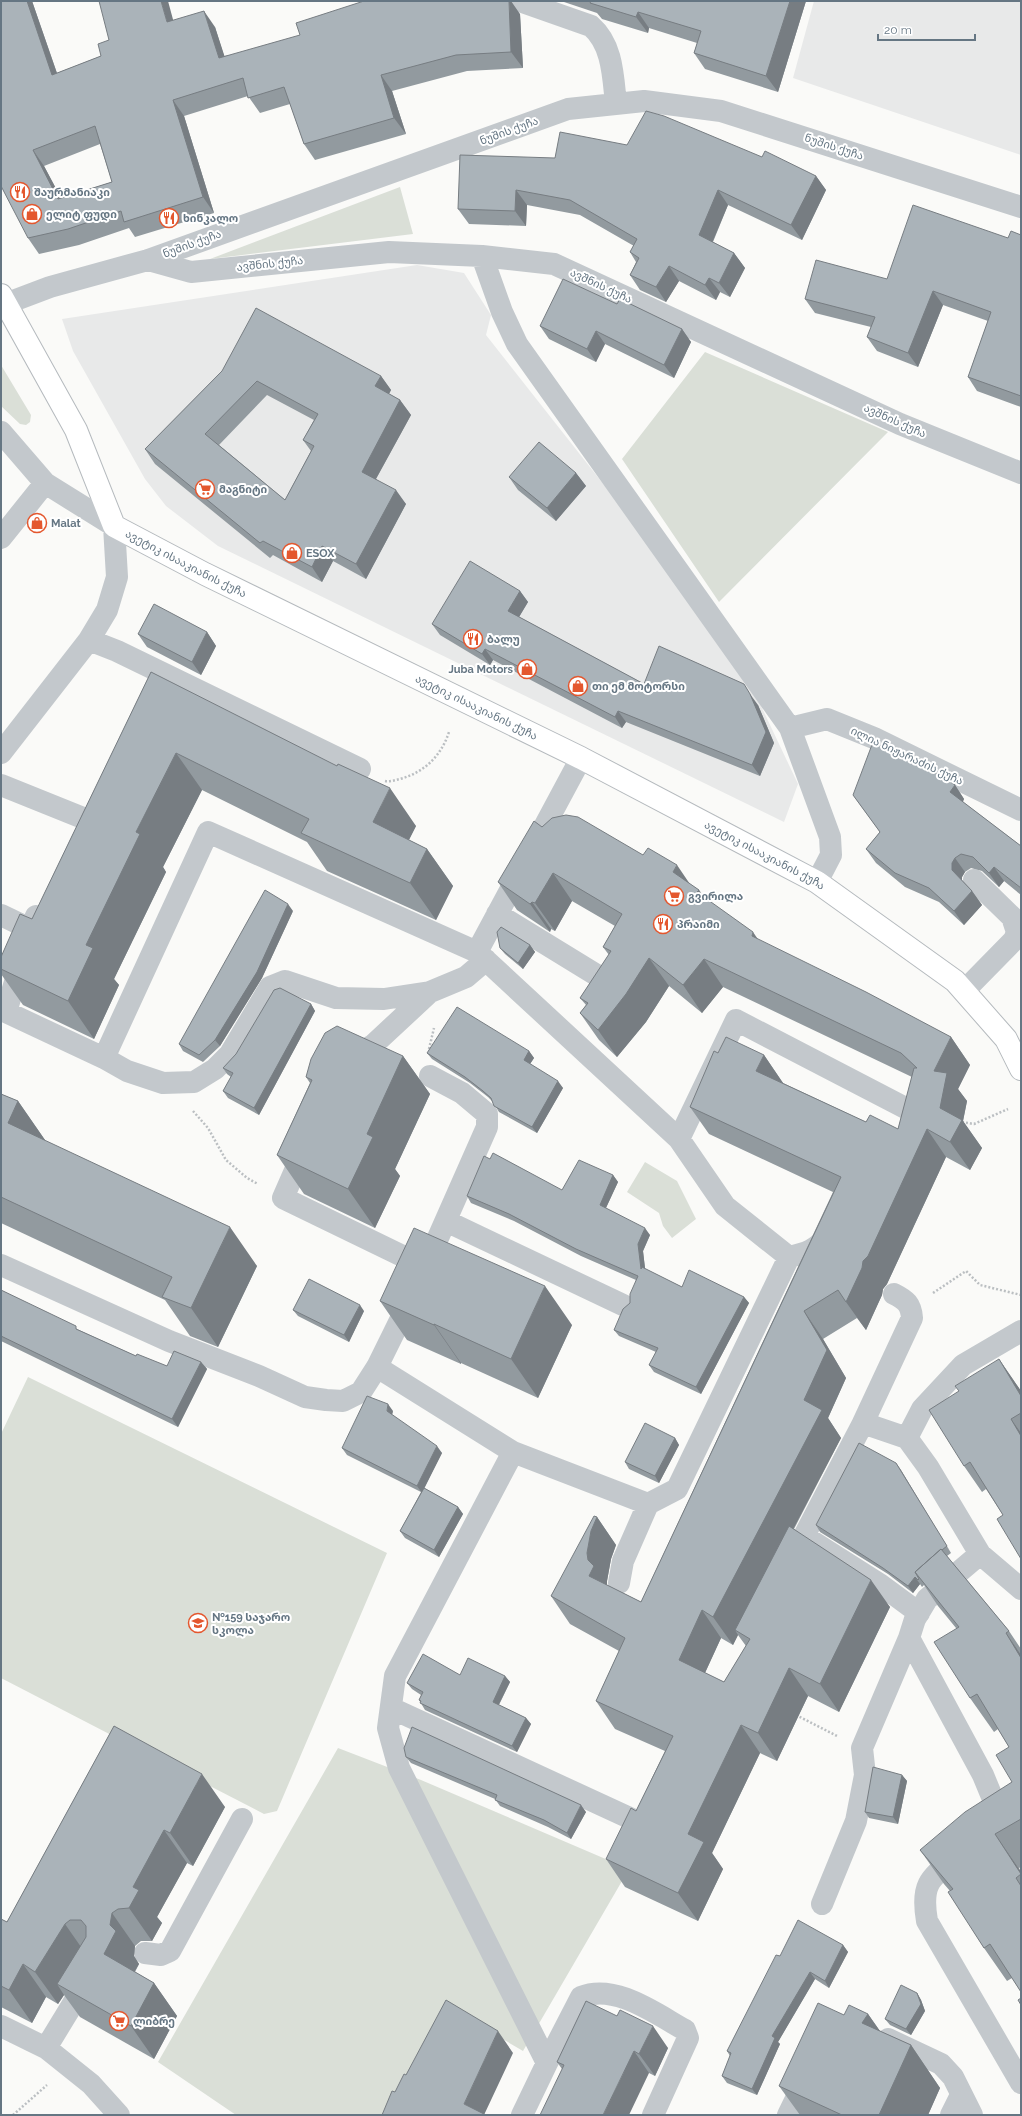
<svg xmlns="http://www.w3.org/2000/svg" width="1022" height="2116" font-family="Raleway,'Noto Sans Georgian',sans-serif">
<rect width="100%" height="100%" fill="#fafaf8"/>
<path fill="#e8e9e9" d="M814,1H1021V155L793,78Z
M417,265L464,273L491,315L486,335L664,561L753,689L798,784L784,822L218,546L166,506L145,479L73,351L62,319Z"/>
<path fill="#dadfd7" d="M400,187L413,234L210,259Z
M705,352L888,432L719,602L622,459Z
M1,365L31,415L30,422L26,425L20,424L1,406Z
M645,1162L677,1181L696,1219L672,1238L663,1226L659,1213L627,1192Z
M28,1377L387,1553L277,1811L264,1814L1,1678V1434Z
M338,1748L421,1780L629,1869L523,2051L457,2012L406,2115H236L158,2062Z"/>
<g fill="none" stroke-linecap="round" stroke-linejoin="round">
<defs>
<g id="major">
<path id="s1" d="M1,295L76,430L114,526L205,574L581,758L817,882L955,981L1006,1039L1021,1069"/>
</g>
</defs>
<use href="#major" stroke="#b5babe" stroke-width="24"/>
<path stroke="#bbbfc2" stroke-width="2.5" stroke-dasharray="2 2" stroke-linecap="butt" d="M385,781C390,782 395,780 400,779C425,772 441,756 449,732
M429,1049L434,1028
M193,1111L208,1128L226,1160L247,1178L258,1184
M962,1122L974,1124L1008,1109
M933,1293L966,1271L980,1285L1021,1295
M796,1715L837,1736
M13,2115L47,2085"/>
<path stroke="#c3c8cc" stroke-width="22" d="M520,1L591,26C613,45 613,77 616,104
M482,256L502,312L517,344L790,728L830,837L831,855L817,882
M148,260L191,272L389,252L482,256L554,264L900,424L1021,473
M5,304L50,287L148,260L568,109L644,101L721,111L1021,207
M1,432L45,483L114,526L117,577L107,610L89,640L1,753
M1,538L45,483
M89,640L117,651L360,769
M790,728L827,719L874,738L1021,810
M1,785L83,818
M497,914L603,979
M1,915L30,929L36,916
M477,952L581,758
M21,962L6,1012L104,1058L127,1071L163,1083L194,1082L215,1069L230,1054L270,987L285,981L336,998L384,999L430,992L466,977L486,960
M964,991L1014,940L1017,932L1012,917L974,880
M104,1058L208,832L477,952L679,1139L725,1206L789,1257
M351,1058L373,1045L430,992
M679,1139L736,1020L917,1114
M304,1150L283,1198L425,1267
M446,1221L623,1305
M1,1265L169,1341L259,1376L305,1397L326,1400L343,1401L361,1392L377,1367L411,1298
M426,1265L487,1127V1114L462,1093L430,1076
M377,1367L513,1452
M863,1423L912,1318C911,1304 906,1300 894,1294
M907,1438L922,1409L963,1365L1021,1331
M804,1536L881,1585L919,1613
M980,1554L1021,1589
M791,1561L863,1423L907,1438L928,1467L980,1554L927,1599L915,1619L909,1638L983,1775L995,1804L996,1816L992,1824
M619,1583L623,1561L648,1504
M391,1708L634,1820
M960,1854C932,1877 920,1881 927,1921L1021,2083
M822,1904L856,1821L865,1775L862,1748L909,1638
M145,1953L161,1955L170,1951L242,1819
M1,2026L46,2048L91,2084L119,2115
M888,2039L941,2064L953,2077L972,2115
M46,2048L88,1979
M547,2063L581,1997C615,1983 656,2014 685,2030L688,2038L653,2115
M522,2115L547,2063L399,1768L388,1728L395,1676L513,1452L648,1504L677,1489L789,1257C806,1253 816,1250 827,1236
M788,2115L806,2078
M951,2115L961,2095"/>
<use href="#major" stroke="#fff" stroke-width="22"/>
</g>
<path fill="#929a9f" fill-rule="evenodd" d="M1,1H32L57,73L101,56L173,20L215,27L224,56L520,14L523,68L467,71L392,91L406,134L315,160L304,144L290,104L260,113L248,96L184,116L214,213L135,237L129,228L79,245L39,254L28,238ZM100,144L112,182L61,198L44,166Z
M561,1H806L778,92L705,69L694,53L697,43L649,28L648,33L602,19L597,13Z
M627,145L762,157L816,176L826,190L802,240L728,205L713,242L734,253L745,268L730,297L720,292L716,300L679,281L666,302L640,290L630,275L636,262L630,252L634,246L580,215L527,205L526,226L469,224L458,209L555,158Z
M1021,235V407L977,391L968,377L988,321L943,305L918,367L877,351L867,337L871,327L815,313L805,299L887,279L1008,238Z
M617,304L682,329L691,342L674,378L605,344L596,362L549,339L540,326Z
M222,371L381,376L391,390L389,394L400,400L411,415L376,479L406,504L366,579L333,561L322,582L273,555L270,558L155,464L145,449ZM267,395L314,420L303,440L311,451L285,500L219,445Z
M576,473L586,486L556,521L518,490L509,477Z
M520,591L528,602L519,617L644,684L758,705L774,743L760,776L626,722L622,728L493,660L490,665L440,635L432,624Z
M207,632L216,646L201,675L147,647L138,634Z
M151,672L416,826L409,840L427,849L453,886L436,920L327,871L307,842L202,790L163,867L166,872L114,979L119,985L94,1039L23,1005L1,974V957L32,919Z
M955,785L964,799L963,802L1021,846V895L1004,881L999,887L982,871L971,868L965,872L962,877V880L972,891L982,905L964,925L939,902L905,887L876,863L866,849L880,832L853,795Z
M542,827L690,884L699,890L704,897L757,939L951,1037L970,1065L958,1089L967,1101L963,1121L982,1148L970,1170L946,1157L887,1284L883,1289L882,1295L866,1330L857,1318L823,1339L846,1378L828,1418L841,1438L794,1529L890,1607L839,1712L808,1696L777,1761L760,1753L712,1853L723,1869L698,1921L625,1887L606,1859L636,1811L665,1751L615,1729L596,1701L619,1651L570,1624L551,1596L597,1517L616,1545L611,1559L607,1581V1585L641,1602L833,1192L709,1134L690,1107L718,1053L764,1055L783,1083L866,1122L898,1129L912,1077L723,987L702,1013L669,986L646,1022L617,1057L599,1040L580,1013L586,1005L580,998L609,955L603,947L615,926L572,901L555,931L551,929L550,932L517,910L498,882ZM738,1635L746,1646L724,1682L705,1673L721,1638L733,1645Z
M293,911L262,978L220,1046L203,1062L183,1051L179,1044Z
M530,945L535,952L523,969L505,954L500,948Z
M311,1004L315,1011L259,1115L228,1098L223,1091L231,1077L227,1074L223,1068Z
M529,1051L534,1058L530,1064L563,1088L537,1133L499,1112L493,1102L488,1097L470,1083L432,1059L427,1053Z
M403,1056L430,1094L395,1169L400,1176L375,1228L304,1194L277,1155L310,1083L306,1077Z
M1,1094L18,1101L45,1140V1141L257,1266L218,1347L190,1336L165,1300L1,1223Z
M613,1175L618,1182L606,1208L650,1235L643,1251L645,1269L682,1287L744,1297L749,1303L701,1394L654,1372L649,1365L656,1352L619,1336L614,1330L630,1303L636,1280L581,1256L514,1221L471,1203L467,1196L562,1190Z
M1,1290L79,1330L136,1356L167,1366L201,1362L207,1369L178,1427L1,1341Z
M380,1301L572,1325L538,1398L461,1363V1364L407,1340Z
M293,1310L364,1311L349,1342L298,1316Z
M999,1359L1021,1391V1559L1003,1515L986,1489L982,1492L964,1466L959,1391Z
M393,1411L392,1415L442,1453L424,1488L458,1507L463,1514L439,1557L405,1538L400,1531L421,1492L347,1455L342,1448Z
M675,1438L679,1445L659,1483L629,1469L625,1462Z
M896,1463L951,1553L947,1556L1009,1631L1021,1649V1867L1019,1868L1021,1872V1992L1012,1978L1007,1981L984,1948L950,1891L944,1884L920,1850L1012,1782L1009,1747L998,1729L994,1732L970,1698L956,1628L938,1606L924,1585L922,1587L920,1584L913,1593L888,1574L820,1532L816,1525Z
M460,1675L505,1676L510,1682L499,1705L526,1718L531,1724L517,1752L425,1710L419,1700L421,1695L412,1689L407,1683Z
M114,1726L225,1807L193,1866L187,1863L157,1917L162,1923L152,1941H141L135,1946L134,1956L139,1964L135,1972L154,1983L177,2016L154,2059L80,2017L64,1995L58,2004L46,1997L32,2023L1,2007V1919L7,1922Z
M406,1757L586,1812L571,1839L548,1827L500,1806L495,1799L411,1763Z
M902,1775L907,1781L898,1824L869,1818L865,1812Z
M843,1945L848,1952L829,1988L815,1979L778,2042L780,2044L757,2095L727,2083L722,2076L730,2056L727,2051L780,1956Z
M917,1993L921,2000L925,2011L911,2035L890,2025L885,2019Z
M586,2001L668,2048L655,2076L649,2073L562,2069L557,2062Z
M868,2014L880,2031L911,2045L940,2088L928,2115H800L779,2086L844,2015Z"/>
<path fill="#777d82" d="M27,1H32L63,91L52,75Z
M161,1H168L178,38L167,22Z
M509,1H511L520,14L523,68L511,52Z
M790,1H806L778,92L766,76Z
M204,11L215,27L230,73L219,58Z
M638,12L649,28L648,33L636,17Z
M381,75L392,91L406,134L394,118Z
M173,100L184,116L214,213L203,197Z
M33,150L44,166L70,215L58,199Z
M816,176L826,190L802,240L791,225Z
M516,190L527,205L526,226L515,211Z
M718,190L728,205L709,250L699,235Z
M734,253L745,268L730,297L719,283Z
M669,266L679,281L666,302L656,287Z
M709,278L720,292L716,300L705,285Z
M933,291L943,305L918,367L908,353Z
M682,329L691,342L674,378L664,365Z
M596,331L605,344L596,362L587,349Z
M381,376L391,390L385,401L375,386Z
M400,400L411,415L372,486L362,472Z
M576,473L586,486L556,521L547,508Z
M396,490L406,504L366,579L356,564Z
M322,546L333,561L322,582L312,567Z
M520,591L528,602L516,622L508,611Z
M207,632L216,646L201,675L192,662Z
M485,649L493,660L490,665L482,654Z
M750,694L758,705L774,743L760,776L752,765Z
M618,711L626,722L622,728L615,717Z
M176,753L202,790L163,867L166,872L114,979L119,985L94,1039L68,1001L86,945L136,832Z
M955,785L964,799L960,806L950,792Z
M390,788L416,826L399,859L373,822Z
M427,849L453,886L436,920L410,883Z
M955,858L965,872L962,877V884L952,870V863Z
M677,865L696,893L673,872Z
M994,867L1004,881L999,887L989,873Z
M553,873L572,901L555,931L535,903Z
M699,890L718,918L697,892Z
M972,891L982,905L964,925L954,911Z
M532,902L551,929L550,932L530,904Z
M288,904L293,911L262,978L220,1046L215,1040Z
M753,932L772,960L752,936Z
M530,945L535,952L523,969L518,963Z
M649,958L669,986L646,1022L617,1057L598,1030Z
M704,959L723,987L702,1013L683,985Z
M311,1004L315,1011L259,1115L254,1108Z
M951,1037L970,1065L958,1089L967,1101L963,1121L982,1148L970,1170L950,1142L940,1108L934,1071Z
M529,1051L534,1058L528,1067L524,1060Z
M764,1055L783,1083L776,1098L756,1071Z
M403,1056L430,1094L395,1169L400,1176L375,1228L348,1189L367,1134Z
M558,1081L563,1088L537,1133L532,1127Z
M18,1101L45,1140L35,1162L8,1123Z
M927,1129L946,1157L887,1284L883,1289L882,1295L866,1330L846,1302L863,1261Z
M613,1175L618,1182L604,1212L600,1205Z
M230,1227L257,1266L218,1347L191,1308Z
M645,1228L650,1235L643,1251L646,1276L641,1269L638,1244Z
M545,1286L572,1325L538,1398L511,1359Z
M744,1297L749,1303L701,1394L696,1387Z
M360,1305L364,1311L349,1342L344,1335Z
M804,1311L823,1339L846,1378L828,1418L841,1438L739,1632L735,1630L738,1635L733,1645L713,1617L804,1400Z
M434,1324L461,1363V1364L434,1325Z
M999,1359L1021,1391V1396Z
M201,1362L207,1369L178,1427L172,1419Z
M388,1404L393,1411L391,1418L387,1411Z
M1011,1419L1021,1433V1436Z
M675,1438L679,1445L659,1483L655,1476Z
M437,1446L442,1453L422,1493L417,1486Z
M896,1463L901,1470L951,1553L947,1546Z
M458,1507L463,1514L439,1557L434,1550Z
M597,1517L616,1545L611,1559L607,1581V1585L614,1594L589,1576L587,1553L591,1531Z
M915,1577L920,1584L913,1593L908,1586Z
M871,1580L890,1607L839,1712L820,1684Z
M702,1610L721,1638L698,1688L679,1660Z
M1006,1633L1021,1655V1658Z
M789,1668L808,1696L777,1761L758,1733Z
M505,1676L510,1682L497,1708L493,1702Z
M526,1718L531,1724L517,1752L512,1746Z
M741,1725L760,1753L712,1853L723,1869L698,1921L678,1893L688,1834Z
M202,1774L225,1807L193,1866L170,1833Z
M902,1775L907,1781L898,1824L893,1817Z
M581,1805L586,1812L571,1839L567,1833Z
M164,1830L187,1863L157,1917L162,1923L152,1941L129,1908L133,1887Z
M995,1834L1021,1872V1874Z
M112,1913L135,1946L134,1956L139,1964L126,1986L104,1954L110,1925Z
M65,1924L88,1957L57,1984L64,1995L58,2004L35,1972Z
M843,1945L848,1952L829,1988L825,1981Z
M23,1964L46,1997L32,2023L9,1990Z
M810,1972L815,1979L778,2042L780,2044L757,2095L752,2089L772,2036Z
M154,1983L177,2016L154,2059L131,2026Z
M917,1993L921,2000L925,2011L911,2035L906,2029Z
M868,2014L898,2057L862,2023Z
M653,2026L668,2048L655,2076L639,2054Z
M498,2031L513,2053L484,2115L464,2104Z
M911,2045L940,2088L928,2115H879Z
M634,2051L649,2073L629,2115H603Z"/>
<path fill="#aab3b9" stroke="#777d82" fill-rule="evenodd" d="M1,1H27L52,75L101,56L98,44L109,40L99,1H161L167,22L204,11L219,58L300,35L296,23L364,1H509L511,52L456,55L381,75L394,118L304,144L284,87L248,98L243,78L173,100L203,197L124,222L121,211L68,229L28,238L1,186ZM95,126L112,182L58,199L33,150Z
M591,1H790L766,76L694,53L701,31L638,12L636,17L590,3Z
M646,111L664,116L762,157L765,151L816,176L791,225L718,190L699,235L734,253L719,283L709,278L705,285L669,266L656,287L630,275L639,258L630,252L637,239L570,200L516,190L515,211L458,209L460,155L555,158L560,132L627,145Z
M913,205L1008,238L1011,231L1021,235V396L968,377L991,312L933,291L908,353L867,337L875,317L805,299L816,260L887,279Z
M563,279L617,304L620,299L682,329L664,365L596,331L587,349L540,326Z
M256,308L381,376L375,386L400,400L362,472L396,490L356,564L322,546L312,567L263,541L260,543L145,449L222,371ZM257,381L318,414L303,440L314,446L285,500L205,434Z
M539,442L576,473L547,508L509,477Z
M470,561L520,591L508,611L644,684L659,646L744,684L750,694L766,732L752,765L618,711L615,717L485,649L482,654L432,624Z
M154,604L207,632L192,662L138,634Z
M151,672L337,766L338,764L390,788L373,822L427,849L410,883L301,833L309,819L176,753L136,832L140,834L86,945L93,948L68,1001L1,969V957L20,914L32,919Z
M873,742L943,777L955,785L950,792L1021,846V888L994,867L989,873L973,857L961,854L955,858L952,863V870L972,891L954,911L929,888L895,873L866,849L880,832L853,795Z
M566,815L578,817L643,855L648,848L677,865L673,872L699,890L697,892L753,932L752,936L866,992L951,1037L934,1071L947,1073L940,1108L962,1120L950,1142L927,1129L868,1256L863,1261L862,1268L846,1302L838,1290L804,1311L827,1350L804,1400L822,1410L713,1617L702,1610L679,1660L724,1682L750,1639L735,1630L789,1526L871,1580L820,1684L789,1668L758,1733L741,1725L688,1834L704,1842L678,1893L606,1859L631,1808L636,1811L673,1736L596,1701L625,1638L551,1596L594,1516L597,1517L591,1531L587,1553L588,1560L594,1566L589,1576L641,1602L841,1177L690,1107L714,1051L718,1053L726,1037L764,1055L756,1071L866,1122L870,1115L898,1129L914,1068H917L901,1053L704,959L683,985L649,958L626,994L598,1030L580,1013L588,1003L580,998L611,951L603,947L622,914L553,873L535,903L532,902L530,904L498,882L534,821L542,827L552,818Z
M265,890L288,904L257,972L215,1040L199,1055L179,1044Z
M501,927L530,945L518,963L500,948L497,932Z
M280,988L311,1004L254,1108L223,1091L233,1073L223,1068L236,1054L274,990Z
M457,1007L529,1051L524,1060L558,1081L532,1127L494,1106L491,1098L483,1091L465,1077L427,1053Z
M337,1026L403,1056L367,1134L373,1137L348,1189L277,1155L312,1080L306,1077L311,1059L325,1033Z
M1,1094L18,1101L8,1123L230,1227L191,1308L162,1297L172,1277L1,1197Z
M493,1153L562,1190L579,1160L613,1175L600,1205L645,1228L638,1244L641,1269L642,1267L682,1287L689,1270L744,1297L696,1387L649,1365L658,1348L614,1330L623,1309L630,1303V1294L638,1276L576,1249L509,1214L467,1196L484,1156L490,1159Z
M414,1228L545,1286L511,1359L434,1324V1325L380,1301Z
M309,1279L360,1305L344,1335L293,1310Z
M1,1290L76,1326V1329L136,1356L137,1354L167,1366L174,1351L201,1362L172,1419L1,1336Z
M999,1359L1021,1396V1413L1011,1419L1021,1436V1559L997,1519L1003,1515L970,1462L964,1466L929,1410L959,1391L955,1386Z
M367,1396L388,1404L387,1411L437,1446L417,1486L342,1448Z
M645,1423L675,1438L655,1476L625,1462Z
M859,1443L896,1463L947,1546L942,1550L941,1549L915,1572L919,1579L918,1580L915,1577L908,1586L883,1568L816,1525Z
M424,1488L458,1507L434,1550L400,1531Z
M941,1549L1009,1631L1006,1633L1021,1658V1819L995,1834L1021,1874L1016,1878L1021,1886V1992L990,1944L984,1948L948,1892L953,1889L920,1850L965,1812L1012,1782L996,1755L1009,1747L977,1694L970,1698L934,1642L959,1627L915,1572Z
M423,1654L460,1675L468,1658L505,1676L493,1702L526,1718L512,1746L420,1703L421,1701L419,1700L423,1692L407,1683Z
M114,1726L202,1774L170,1833L164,1830L133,1887L139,1890L129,1908L118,1909L112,1913L110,1925L116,1931L104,1954L154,1983L131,2026L57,1984L86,1937V1926L81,1920H70L65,1924L35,1972L23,1964L9,1990L1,1986V1919L7,1922Z
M412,1727L581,1805L567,1833L544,1820L495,1800L497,1795L406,1757L404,1748Z
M873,1767L902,1775L893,1817L865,1812Z
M798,1920L843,1945L825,1981L810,1972L772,2036L775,2038L752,2089L722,2076L731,2053L727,2051L776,1955L780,1956Z
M901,1985L917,1993L921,2004L906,2029L885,2019Z
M1021,1998V2005L1018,2000Z
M446,2000L498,2031L464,2104L486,2115H382L392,2091L395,2092L404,2074L406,2075Z
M586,2001L617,2016L620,2010L653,2026L639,2054L634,2051L603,2115H540L564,2065L557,2062Z
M818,2003L844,2015L849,2005L868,2014L862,2023L911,2045L879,2115H842L779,2086Z"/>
<defs>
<symbol id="restaurant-ring" viewBox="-11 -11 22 22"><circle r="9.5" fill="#fff" stroke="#e4572e" stroke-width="1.5"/><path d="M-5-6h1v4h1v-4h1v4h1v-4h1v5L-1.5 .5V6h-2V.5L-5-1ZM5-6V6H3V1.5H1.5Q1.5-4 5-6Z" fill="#e4572e"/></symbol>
<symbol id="shop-ring" viewBox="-11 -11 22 22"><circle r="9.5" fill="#fff" stroke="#e4572e" stroke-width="1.5"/><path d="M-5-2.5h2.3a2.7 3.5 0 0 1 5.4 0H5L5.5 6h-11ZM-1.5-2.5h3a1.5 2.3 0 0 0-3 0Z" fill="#e4572e"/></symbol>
<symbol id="supermarket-ring" viewBox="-11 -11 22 22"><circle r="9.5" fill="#fff" stroke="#e4572e" stroke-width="1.5"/><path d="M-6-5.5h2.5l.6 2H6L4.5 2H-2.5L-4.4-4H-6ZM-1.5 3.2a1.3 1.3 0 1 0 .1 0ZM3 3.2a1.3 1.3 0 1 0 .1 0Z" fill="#e4572e"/></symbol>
<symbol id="school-ring" viewBox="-11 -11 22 22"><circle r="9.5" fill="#fff" stroke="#e4572e" stroke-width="1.5"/><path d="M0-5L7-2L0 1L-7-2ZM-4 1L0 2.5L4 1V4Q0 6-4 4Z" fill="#e4572e"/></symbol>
</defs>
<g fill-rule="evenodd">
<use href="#restaurant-ring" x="9" y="181" width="22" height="22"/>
<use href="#shop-ring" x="21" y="203" width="22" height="22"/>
<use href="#restaurant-ring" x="158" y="207" width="22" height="22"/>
<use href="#supermarket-ring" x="194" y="478" width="22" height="22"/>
<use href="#shop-ring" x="26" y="512" width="22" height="22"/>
<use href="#shop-ring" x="281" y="542" width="22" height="22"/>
<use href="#restaurant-ring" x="462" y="628" width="22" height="22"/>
<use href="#shop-ring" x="516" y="658" width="22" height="22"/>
<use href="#shop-ring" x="567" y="675" width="22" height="22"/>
<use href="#supermarket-ring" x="663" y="885" width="22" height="22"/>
<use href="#restaurant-ring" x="652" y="913" width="22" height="22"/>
<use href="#school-ring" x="187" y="1612" width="22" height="22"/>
<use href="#supermarket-ring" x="108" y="2010" width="22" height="22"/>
</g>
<g text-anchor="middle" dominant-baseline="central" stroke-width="4" stroke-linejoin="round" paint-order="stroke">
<g font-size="11" fill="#657683" stroke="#fff">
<text transform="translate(509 131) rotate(-20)">ნუშის ქუჩა</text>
<text transform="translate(834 147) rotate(18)">ნუშის ქუჩა</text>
<text transform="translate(192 244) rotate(-20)">ნუშის ქუჩა</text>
<text transform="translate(270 264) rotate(-6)">ავშნის ქუჩა</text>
<text transform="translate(601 286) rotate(25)">ავშნის ქუჩა</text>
<text transform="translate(895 421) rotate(24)">ავშნის ქუჩა</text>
<text stroke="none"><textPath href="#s1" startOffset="339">ავეტიკ ისააკიანის ქუჩა</textPath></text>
<text stroke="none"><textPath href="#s1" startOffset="663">ავეტიკ ისააკიანის ქუჩა</textPath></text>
<text transform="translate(907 756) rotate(25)">ილია ნიჟარაძის ქუჩა</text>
<text stroke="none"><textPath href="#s1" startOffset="987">ავეტიკ ისააკიანის ქუჩა</textPath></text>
</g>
<g font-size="11" font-weight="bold" fill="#657683" stroke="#fff" text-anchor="start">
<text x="34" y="192">შაურმანიაკი</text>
<text x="46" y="214">ელიტ ფუდი</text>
<text x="183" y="218">ხინკალო</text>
<text x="219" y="489">მაგნიტი</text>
<text x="51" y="523">Malat</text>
<text x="306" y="553">ESOX</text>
<text x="487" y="639">ბალუ</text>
<text x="513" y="669" text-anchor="end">Juba Motors</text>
<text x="592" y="686">თი ემ მოტორსი</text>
<text x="688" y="896">გვირილა</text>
<text x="677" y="924">პრაიმი</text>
<text x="212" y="1617">№159 საჯარო<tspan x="212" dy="13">სკოლა</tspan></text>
<text x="133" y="2021">ლიბრე</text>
</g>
</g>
<rect width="1022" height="2116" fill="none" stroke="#657683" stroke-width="4"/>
<path d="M878 34v6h97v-6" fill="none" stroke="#657683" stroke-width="2"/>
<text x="884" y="34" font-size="12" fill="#657683" stroke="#ffffff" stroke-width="3" paint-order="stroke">20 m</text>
</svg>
